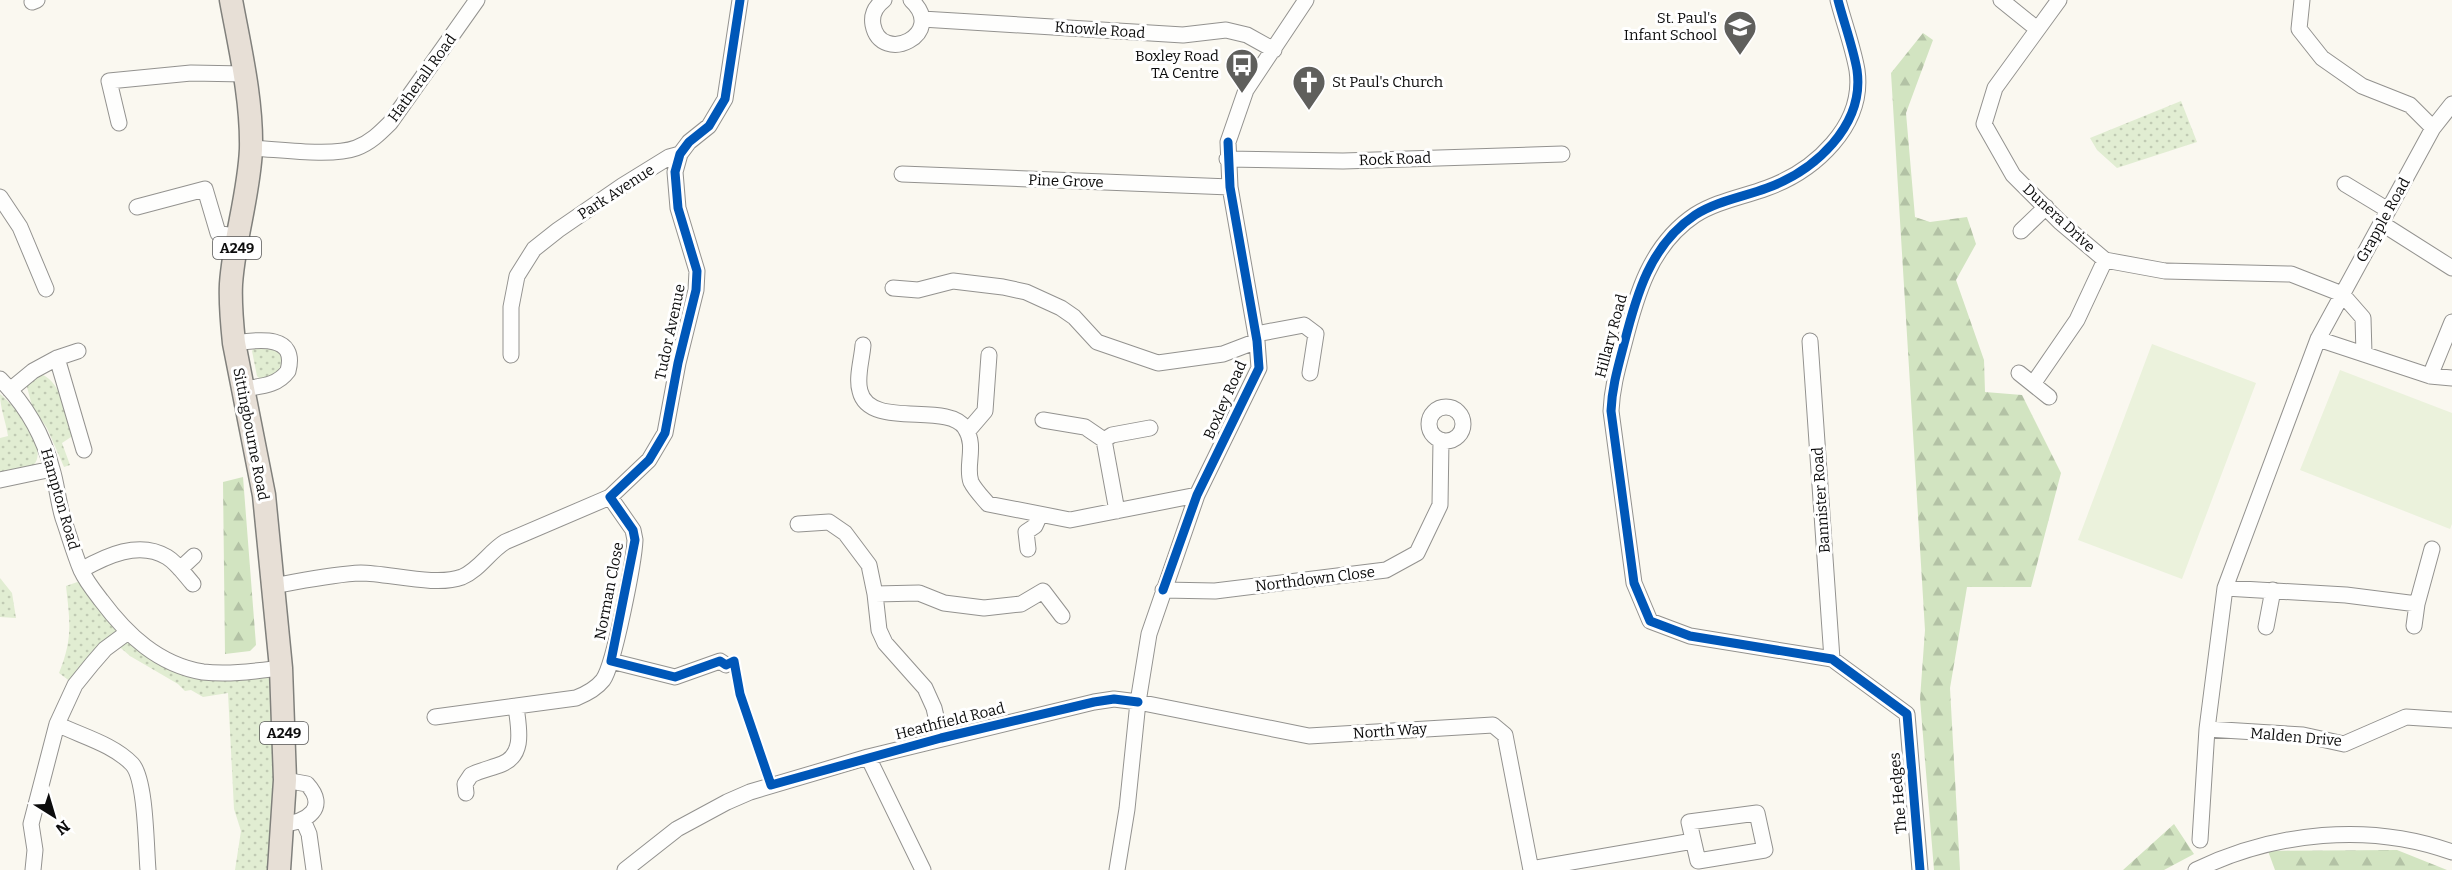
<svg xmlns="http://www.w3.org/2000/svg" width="2452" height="870" font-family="Bitter,serif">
<defs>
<pattern id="grass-dots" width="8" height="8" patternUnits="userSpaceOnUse" patternTransform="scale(1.5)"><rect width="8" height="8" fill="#e1edd2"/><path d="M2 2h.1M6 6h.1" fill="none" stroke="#c0cab3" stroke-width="1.8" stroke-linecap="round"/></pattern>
<pattern id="forest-firs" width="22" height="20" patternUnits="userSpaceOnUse" patternTransform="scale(1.5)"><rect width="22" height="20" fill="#d2e4c1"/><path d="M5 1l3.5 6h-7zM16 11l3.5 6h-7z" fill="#b3c2a5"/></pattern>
</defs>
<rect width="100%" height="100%" fill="#faf8f0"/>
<path fill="url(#grass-dots)" d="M2181,101L2197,142L2117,168L2097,150L2090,138Z
M275,346L285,360L278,376L260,379L257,376L252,351L254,348Z
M43,375C60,382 70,419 74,435L62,443L70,465L64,467L47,428L32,406L26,383Z
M0,394C15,406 53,450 31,468C24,474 9,474 0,476V438L8,436C6,422 0,408 0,394Z
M0,578L12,593L16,618L0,617Z
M86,579L116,619L188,668H281L279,870H235L241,831L234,809L228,693L203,697L191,690L185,691L178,684L130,656L114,642L75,685L59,673C73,638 70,623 66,586Z"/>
<path fill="url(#forest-firs)" d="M1923,33L1933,40L1906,113L1915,217L1930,222L1967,217L1976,244L1956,280L1984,360L1985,392L2022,395L2061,473L2031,587H1967L1950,688L1960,870H1934L1920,699L1925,630L1891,73Z
M243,477L256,645L250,651L225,654L223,482Z
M2174,824L2194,854L2164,870H2123Z
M2397,850L2447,870H2275L2268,851Z"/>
<path fill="#ebf2dc" d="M2152,344L2256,383L2182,579L2078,540Z
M2340,370L2452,413V524L2450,529L2300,470Z"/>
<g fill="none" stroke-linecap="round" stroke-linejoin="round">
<defs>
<path id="minor" d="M884,0C876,6 871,14 873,25C881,66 948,34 911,0
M1838,0C1844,23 1853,47 1857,70C1865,126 1814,171 1767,188C1743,197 1717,201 1695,215C1650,245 1636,296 1624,344C1618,367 1612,387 1611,411L1634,583L1650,621L1690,636L1832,659L1907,714L1920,870
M2001,0L2037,29
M2059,0L1995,88L1984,124L2013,175L2060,222L2105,260L2165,271L2291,274L2342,294L2363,318L2364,354
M2302,0L2299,29L2322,58L2362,86L2410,105L2433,128
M32,2L37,0
M922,19L1183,35L1226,30L1247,35L1274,50
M119,123L109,81L191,73L245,74
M251,148C277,149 332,157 356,148C370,143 380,133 390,123L477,0
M1227,159L1343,161L1562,154
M902,174L1230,187
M2345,184L2388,210
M0,197L20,227L46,289
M137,207L205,189L218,233L239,237
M2381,223L2452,268
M2021,231L2046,207
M893,288L918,290L953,281L1003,287L1026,292L1061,308L1074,317L1097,342L1158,363L1223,354L1257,341
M1256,334L1304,325L1316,334L1310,373
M2318,339L2430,376L2452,378
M1810,341L1832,659
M234,343C256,340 298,333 288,371C277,386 261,386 244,389
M863,345C862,359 856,378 860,391C869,430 948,401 965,428C977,446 965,466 971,482C975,490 983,498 988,504L1070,520L1197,495
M511,355V307L517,276L534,249L558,230L622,186L669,157L680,154L689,142L709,126L725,99L740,0
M57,358L84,450
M2019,373L2049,397
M2430,376L2452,322
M0,379C25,404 43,434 52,469C57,485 58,502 63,518C69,535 74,553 81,570C86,581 94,591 101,600C127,635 159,665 203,672C229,675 256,671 281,668
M2033,384L2077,320L2105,260
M10,390L33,371L57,358L78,351
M1429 424a17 17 0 1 1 34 0a17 17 0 1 1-34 0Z
M1043,420L1085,427L1104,440
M967,432L985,411L989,355
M0,480L52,469
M1117,511L1104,440L1112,435L1150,428
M798,524L829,522L845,533L869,565L875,594
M1028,549L1026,532L1035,526L1040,515
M180,569L194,556
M81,570C106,556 139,540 167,557C177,563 185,575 193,584
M273,586C302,581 332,574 361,573C388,573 436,587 462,577C479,570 490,551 505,542L610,497L649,460L665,433L678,363L696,290L697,271L678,208L675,172L680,154
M2225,588L2346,595L2417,604
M1163,590L1215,591L1386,570L1417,553L1440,505L1441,440
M2414,626L2417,604L2432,549
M2266,627L2273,590
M611,661L675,677L720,661L726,665
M435,717L576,698C586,694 596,689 603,680C614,665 634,562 635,540L633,530L610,497
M57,724C81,736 113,744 132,764C146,779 146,847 148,870
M2207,729L2303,735L2344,744L2406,717L2452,720
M941,738L934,708L925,688L885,643L879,630L875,594L919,593L944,603L984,608L1021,604L1043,591L1062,616
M868,757L923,870
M466,793L465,784L471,775C481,770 492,768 502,764C526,754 518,726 516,706
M1757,813L1765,850L1698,861L1689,822Z
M303,820L309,834L314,870
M283,824C307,822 329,808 307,784L285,780
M2200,840L2207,729L2225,588L2318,339L2433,128L2452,104
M1531,869L1693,841
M33,870L35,850L31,824L57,724L75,685L92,664L105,649L128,632
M625,870L677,829L727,802L750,792L868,757L1094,702L1114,699L1138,702L1309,736L1493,725L1505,735L1531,870
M1117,870L1127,809L1138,702L1149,634L1197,495L1259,368L1257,341L1230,187L1228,142L1246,90L1306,0
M2196,870C2275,832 2369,822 2452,852"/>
<path id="highway" d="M231,0C240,49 252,99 251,149C249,195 234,239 231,284C230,304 232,324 234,343L264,495L281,668L285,780L279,870"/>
</defs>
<use href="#minor" stroke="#93928f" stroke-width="17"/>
<use href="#highway" stroke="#80807c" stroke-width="25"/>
<use href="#minor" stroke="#fefefd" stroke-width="15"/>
<use href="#highway" stroke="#e7dfd6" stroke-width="22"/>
<defs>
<path id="cycleway" d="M740,0L725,99L709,126L689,142L680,154L675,172L678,208L697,271L696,290L678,363L665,433L649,460L610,497L633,530L635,540L611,661L675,677L720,661L726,665L734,661L740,694L771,785L941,738L1094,702L1114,699L1138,702
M1838,0C1844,23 1853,47 1857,70C1865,126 1814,171 1767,188C1743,197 1717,201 1695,215C1650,245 1636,296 1624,344C1618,367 1612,387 1611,411L1634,583L1650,621L1690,636L1832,659L1907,714L1920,870
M1163,590L1197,495L1259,368L1257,341L1230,187L1228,142"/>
</defs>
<use href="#cycleway" stroke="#fff" stroke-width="13"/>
<use href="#cycleway" stroke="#0057b8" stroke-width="9"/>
</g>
<defs>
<symbol id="school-pin" viewBox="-11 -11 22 30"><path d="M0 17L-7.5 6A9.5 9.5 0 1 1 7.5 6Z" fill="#5f5f5c" stroke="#fff"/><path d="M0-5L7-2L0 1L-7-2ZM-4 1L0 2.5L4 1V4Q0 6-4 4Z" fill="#fff"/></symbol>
<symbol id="bus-pin" viewBox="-11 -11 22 30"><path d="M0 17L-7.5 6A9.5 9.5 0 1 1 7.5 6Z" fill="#5f5f5c" stroke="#fff"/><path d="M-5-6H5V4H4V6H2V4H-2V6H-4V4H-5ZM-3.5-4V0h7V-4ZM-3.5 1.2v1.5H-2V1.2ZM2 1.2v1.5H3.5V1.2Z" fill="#fff"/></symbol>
<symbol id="church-pin" viewBox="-11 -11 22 30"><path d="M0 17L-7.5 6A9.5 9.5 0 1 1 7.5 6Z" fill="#5f5f5c" stroke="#fff"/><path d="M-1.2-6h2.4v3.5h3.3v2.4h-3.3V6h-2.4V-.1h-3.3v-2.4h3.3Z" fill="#fff"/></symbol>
</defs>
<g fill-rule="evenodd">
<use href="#school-pin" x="1721" y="8" width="38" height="52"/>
<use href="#bus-pin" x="1223" y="46" width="38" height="52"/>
<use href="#church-pin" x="1290" y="63" width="38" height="52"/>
</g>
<g text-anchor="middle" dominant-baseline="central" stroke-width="6" stroke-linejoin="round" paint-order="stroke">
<g fill="#fff" stroke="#555" stroke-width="1.5">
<rect x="213" y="237" width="48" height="22" rx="4.5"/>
<rect x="260" y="722" width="48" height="22" rx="4.5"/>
</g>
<g font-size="14" font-weight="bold" fill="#0c0c0c">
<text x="237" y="248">A249</text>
<text x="284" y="733">A249</text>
</g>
<g font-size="15" fill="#0c0c0c" stroke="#fff" text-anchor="end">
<text x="1717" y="18">St. Paul's<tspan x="1717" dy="17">Infant School</tspan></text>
<text x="1219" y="56">Boxley Road<tspan x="1219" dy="17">TA Centre</tspan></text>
<text x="1332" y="82" text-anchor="start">St Paul's Church</text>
</g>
<g font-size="15" fill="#0c0c0c" stroke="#fff">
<text transform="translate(1100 30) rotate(4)">Knowle Road</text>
<text transform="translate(422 78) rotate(-54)">Hatherall Road</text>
<text transform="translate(1395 159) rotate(-2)">Rock Road</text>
<text transform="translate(1066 181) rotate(2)">Pine Grove</text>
<text transform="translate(616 192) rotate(-33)">Park Avenue</text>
<text transform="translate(2059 218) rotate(43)">Dunera Drive</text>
<text transform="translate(2383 220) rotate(-61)">Grapple Road</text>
<text transform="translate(670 332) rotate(-78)">Tudor Avenue</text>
<text transform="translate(1611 336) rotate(-75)">Hillary Road</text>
<text transform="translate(1225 400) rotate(-66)">Boxley Road</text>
<text transform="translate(251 434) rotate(79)">Sittingbourne Road</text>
<text transform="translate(60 499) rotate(74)">Hampton Road</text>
<text transform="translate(1821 500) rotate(-94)">Bannister Road</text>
<text transform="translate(1315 579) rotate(-7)">Northdown Close</text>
<text transform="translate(609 591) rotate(-79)">Norman Close</text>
<text transform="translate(950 721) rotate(-14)">Heathfield Road</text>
<text transform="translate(1390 731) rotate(-4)">North Way</text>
<text transform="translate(2296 737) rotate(5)">Malden Drive</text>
<text transform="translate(1898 793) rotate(-95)">The Hedges</text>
</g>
</g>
<g transform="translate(54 816) rotate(143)" stroke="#ffffff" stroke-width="4.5" paint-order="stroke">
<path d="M0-4.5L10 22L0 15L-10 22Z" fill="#0c0c0c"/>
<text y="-9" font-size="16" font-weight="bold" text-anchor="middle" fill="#0c0c0c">N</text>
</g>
</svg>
